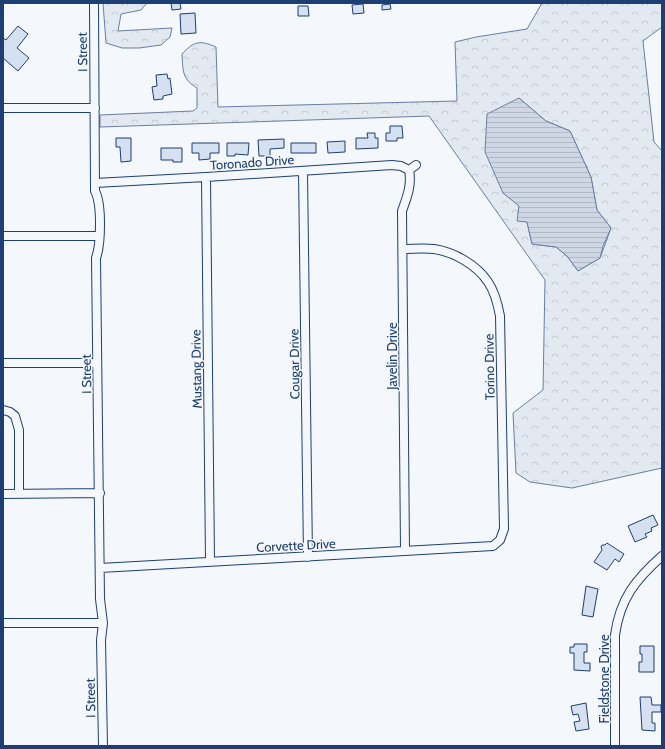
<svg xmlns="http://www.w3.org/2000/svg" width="665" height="749" font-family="Cabin,sans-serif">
<defs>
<pattern id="forest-crowns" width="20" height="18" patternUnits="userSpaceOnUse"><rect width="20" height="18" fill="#e3e9f0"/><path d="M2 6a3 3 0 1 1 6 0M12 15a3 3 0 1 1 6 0" fill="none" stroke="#c2c9d1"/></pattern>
<pattern id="water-rules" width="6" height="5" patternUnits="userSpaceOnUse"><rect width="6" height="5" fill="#cfd7e4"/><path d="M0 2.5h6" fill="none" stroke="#b1bac7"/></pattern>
</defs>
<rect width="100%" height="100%" fill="#f4f7fb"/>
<path fill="url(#forest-crowns)" stroke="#687fa3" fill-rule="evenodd" d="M103,3H147L141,10L121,14L118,31L172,28L170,37L161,45L139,48H122L106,43Z
M542,3H662V27L643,41L654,142L662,151V468L572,488L530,482L516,473L513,413L543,390L545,280L429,116L100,127V115L193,111L197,108V88C182,79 183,71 182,54C194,41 200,40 216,47L218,107L457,101L455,42L476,37L527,29ZM519,98L546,121L570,131L591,177L597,210L611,228L600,258L578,271L567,256L556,247L532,244L527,222L520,206L503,193Z"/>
<path fill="url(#water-rules)" stroke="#687fa3" d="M519,98L546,121L570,131L591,177L597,210L611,228L603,246L600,258L578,271L567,256L556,247L532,244L527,222L517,221L519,206L503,193L485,152L487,114Z"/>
<path fill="#d5e0f0" stroke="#1d3f73" d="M171,3H180L181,9L172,10Z
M363,4L364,13L353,14L352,5Z
M390,4L391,9L382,10V5Z
M298,6H308L309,16H298Z
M195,13L196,33L181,34L180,14Z
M18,26L28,34L17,48L29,58L18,71L3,58V38L6,40Z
M167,74L168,79L170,78L172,94L163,96V99L154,100L152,87L157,86L156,75Z
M390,126H402L403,138H397V141H386V133H390Z
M367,133H375V138H378V148L356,149V138H368Z
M116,138H131V161L121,162L120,147H116Z
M284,139V148L270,149V156H259L258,140Z
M345,141V152L328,153L327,142Z
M192,143H219V153H210V159L199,160V153H192Z
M227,143H249L248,155L235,154V156H227Z
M291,143H316V153H291Z
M161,148H182V162H173V160H161Z
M653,515L658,525L651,528L652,531L645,534L647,537L635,542L628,526Z
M607,543L624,554L619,562L615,559L607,570L594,562L602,550L601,547L602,545H605Z
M586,586L598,589L593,617L582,615Z
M574,644H587V652H584V663H590V671L574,670V653H570V647H574Z
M640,646H654V672H639V662H642V654H640Z
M640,697H651L652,705H661V712H652V723H655V731L642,730Z
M586,703L589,729L576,731L574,722L580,721L578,714L573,715L571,706Z"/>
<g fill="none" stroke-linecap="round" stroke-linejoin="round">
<defs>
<path id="minor" d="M94,3L95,191C102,204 101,244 96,258L100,599L103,623L101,640L103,746
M3,108H95
M409,170L416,165
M303,171L308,557
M206,177L210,561
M95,183L206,177L392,165L401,166L409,170
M3,236H99
M3,363H97
M3,410L10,412L15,416L19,430V494
M3,494L100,493
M405,551L402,211C407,197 412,185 409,170
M100,568L493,546L500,540L504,529L500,316C498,305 495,292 488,282C477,265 454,252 434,249C424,248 413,249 403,249
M3,623H103
M615,746V635C620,599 635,580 662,556"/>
</defs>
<use href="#minor" stroke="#1d3f73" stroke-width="10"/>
<use href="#minor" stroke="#f4f7fb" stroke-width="8"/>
</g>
<g text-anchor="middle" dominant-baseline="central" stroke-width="3" stroke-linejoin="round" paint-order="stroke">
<g font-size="13" fill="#1d3f73" stroke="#f4f7fb">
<text transform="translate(82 52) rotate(-91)">I Street</text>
<text transform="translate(252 162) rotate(-4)">Toronado Drive</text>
<text transform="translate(392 356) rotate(-90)">Javelin Drive</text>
<text transform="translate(294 364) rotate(-91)">Cougar Drive</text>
<text transform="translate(489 367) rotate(-91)">Torino Drive</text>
<text transform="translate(196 369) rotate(-91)">Mustang Drive</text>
<text transform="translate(86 374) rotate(-91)">I Street</text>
<text transform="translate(296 545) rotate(-3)">Corvette Drive</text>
<text transform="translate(604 679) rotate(-90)">Fieldstone Drive</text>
<text transform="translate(90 698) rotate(-91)">I Street</text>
</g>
</g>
<rect width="665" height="749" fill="none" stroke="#1d3f73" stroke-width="8"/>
</svg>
